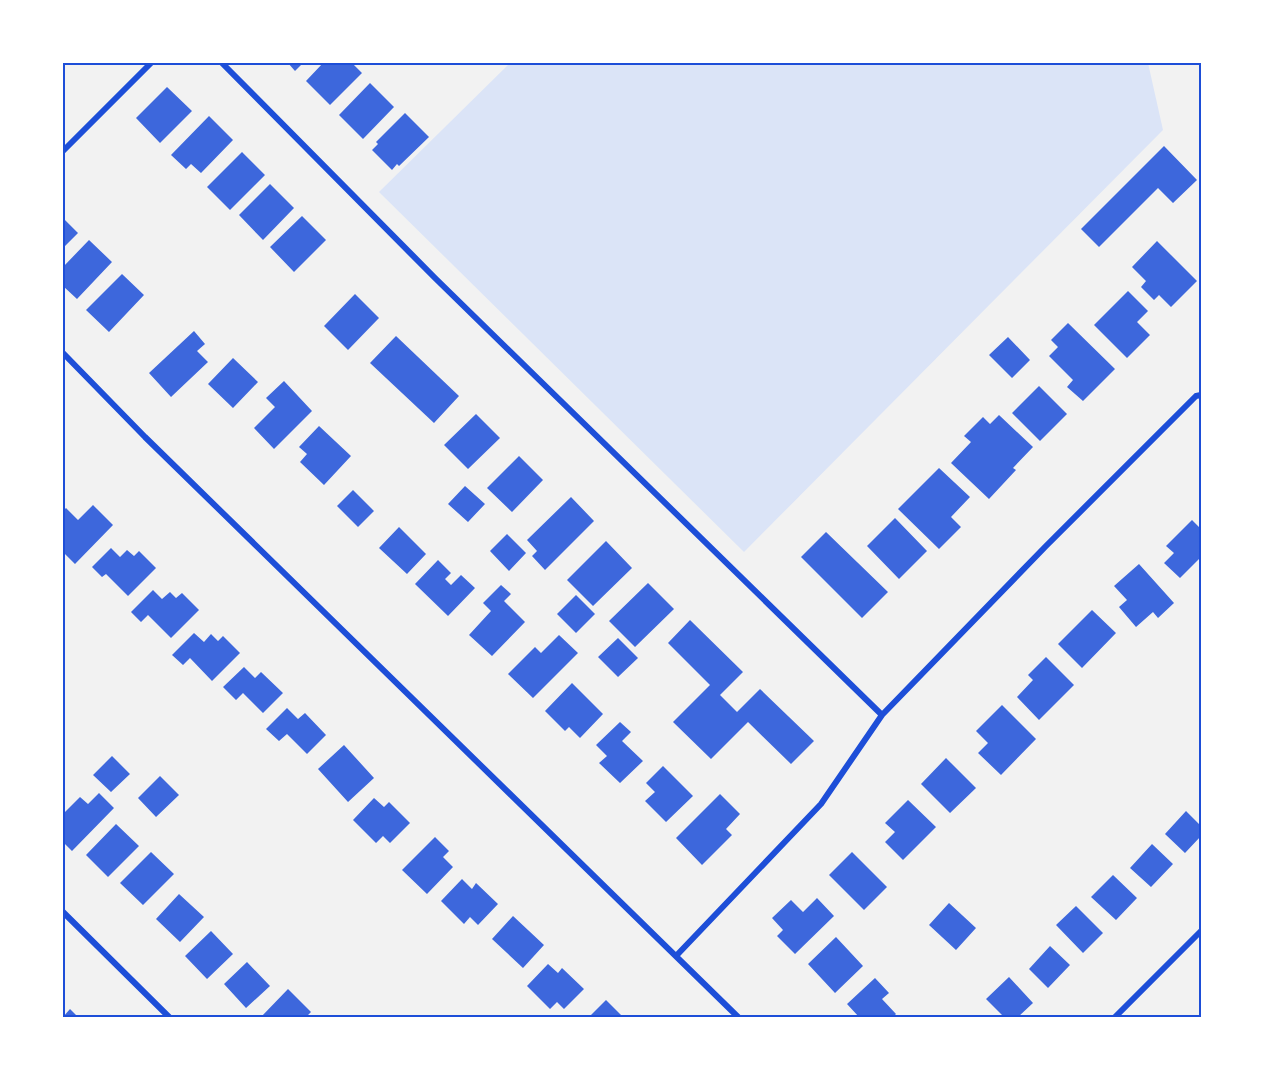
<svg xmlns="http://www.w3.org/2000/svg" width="1264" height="1080" font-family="Overpass,sans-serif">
<rect width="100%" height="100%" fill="#f2f2f2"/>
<path fill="#dbe4f7" d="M510,63H1148L1163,130L744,552L379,192Z"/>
<path fill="#3d67dc" d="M288,63H303L295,71Z
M323,63H352L362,73L330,105L306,81Z
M370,83L394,107L363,139L339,115Z
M167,87L192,111L160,143L136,118Z
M405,113L429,137L399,166L397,164L392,170L372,150L378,144L376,142Z
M209,116L233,140L201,173L191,164L186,169L171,155Z
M1164,146L1197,180L1173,203L1158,188L1099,247L1081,229Z
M242,152L265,175L230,210L207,187Z
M270,184L294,208L263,240L239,215Z
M302,216L326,240L294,272L270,247Z
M63,218L78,233L63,248Z
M89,240L112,262L77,299L63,286V267Z
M1157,241L1197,281L1171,307L1159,295L1154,300L1141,287L1146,281L1132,267Z
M122,274L144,295L109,332L86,310Z
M1128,291L1148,311L1137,322L1150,335L1127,358L1094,325Z
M355,294L379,318L348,350L324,326Z
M1068,323L1115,369L1083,401L1067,387L1073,380L1049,356L1058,347L1051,340Z
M194,331L205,344L197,351L208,362L171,397L149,373Z
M396,336L459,396L434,423L370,363Z
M1008,337L1030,360L1012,378L989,355Z
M233,358L258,382L233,408L208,384Z
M284,381L312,411L274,449L254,428L275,407L266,398Z
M1039,386L1067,414L1040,441L1012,413Z
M476,414L500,438L468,469L444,445Z
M999,415L1033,447L1013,468L1016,470L989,499L951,463L971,442L964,436L983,417L990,424Z
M319,426L351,456L324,485L300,462L307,454L299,447Z
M519,456L543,480L512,512L487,488Z
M939,468L970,497L951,517L961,527L939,549L898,509Z
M465,486L485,504L468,522L448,504Z
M353,490L374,511L358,527L337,506Z
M571,497L594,521L545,570L532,556L537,551L527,540Z
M93,505L113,525L75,564L63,552V511L66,508L78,520Z
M895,518L927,551L899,579L867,546Z
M1192,520L1201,529V557L1180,578L1164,563L1174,553L1166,546Z
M399,527L426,554L407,574L379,548Z
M826,532L888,592L862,618L801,557Z
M507,534L526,553L509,571L490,551Z
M606,541L632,568L593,606L567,580Z
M111,548L120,557L127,550L134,556L139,551L156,568L128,596L106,574L102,577L92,567Z
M438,560L451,573L445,579L451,585L461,575L475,588L448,616L415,584Z
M1139,564L1174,603L1158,618L1153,612L1136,627L1119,607L1127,600L1114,586Z
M648,583L674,609L635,647L609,621Z
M501,585L511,594L504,601L525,622L492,656L469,635L491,611L483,603Z
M153,590L162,599L170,592L176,598L182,593L199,610L171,638L148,615L141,622L131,612Z
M576,595L595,614L576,633L557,614Z
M1092,610L1116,633L1082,668L1058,644Z
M690,620L743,672L720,695L737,712L760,689L814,741L791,764L748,722L711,759L673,722L710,685L668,643Z
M194,633L204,642L211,634L218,641L223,636L240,653L212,681L190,658L183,665L172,655Z
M559,635L578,653L533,698L508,674L535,647L541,653Z
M618,638L638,658L618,677L598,657Z
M1046,657L1074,685L1039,720L1017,697L1033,680L1028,675Z
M244,667L255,678L261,672L283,693L263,713L243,693L236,700L223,687Z
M572,683L603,714L580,738L569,727L565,731L545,711Z
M1002,705L1036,739L1001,775L978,753L988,743L976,731Z
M287,708L298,719L305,713L326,735L307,754L287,734L279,741L266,729Z
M620,722L631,732L622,741L643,761L620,783L599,763L607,756L596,745Z
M344,745L374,778L348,802L318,769Z
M112,756L130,774L111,792L93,775Z
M946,758L976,788L950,813L921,784Z
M663,766L693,796L666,822L645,801L655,792L646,783Z
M160,776L179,795L156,817L138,798Z
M99,793L114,808L72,851L63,842V814L80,797L88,804Z
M720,794L740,814L726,829L732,835L702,865L676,838Z
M374,798L384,807L389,802L410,823L390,843L383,836L376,843L353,820Z
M908,800L936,827L903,860L885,842L895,832L885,823Z
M1186,811L1201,826V836L1185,853L1165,834Z
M116,824L139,846L108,877L86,855Z
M435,837L449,851L443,857L453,867L427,894L402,870Z
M1152,844L1173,864L1151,887L1130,868Z
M151,852L174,874L143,905L120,883Z
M852,852L887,887L864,910L829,875Z
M1113,875L1137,898L1116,920L1091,897Z
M462,879L472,889L476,883L498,904L478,925L470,917L464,924L441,901Z
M179,894L204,917L180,942L156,919Z
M817,898L834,916L795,954L777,936L783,930L772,918L791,900L803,912Z
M949,903L976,928L956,950L929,925Z
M1076,906L1103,933L1083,953L1056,925Z
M513,916L544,945L523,968L492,939Z
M211,931L233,954L207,979L185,956Z
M836,937L863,966L835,993L808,964Z
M1050,946L1070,965L1048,988L1029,969Z
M247,962L270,986L246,1008L224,984Z
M548,964L558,973L562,968L584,989L564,1009L557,1002L550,1009L527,986Z
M1009,977L1033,1003L1018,1017H1004L986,999Z
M875,978L889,993L882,999L896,1014L893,1017H859L847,1004Z
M288,989L311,1012L306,1017H261Z
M606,1000L623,1017H589Z
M70,1009L78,1017H63Z"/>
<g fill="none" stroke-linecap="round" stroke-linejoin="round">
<path stroke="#1d4ed8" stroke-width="6" d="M222,63L435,278L882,715
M63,151L151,63
M63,353L145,437L738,1017
M63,912L169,1017
M676,956L821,804L882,715L1046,546L1196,396L1201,395
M1115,1017L1201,931"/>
</g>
<rect width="1264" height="1080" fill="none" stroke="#ffffff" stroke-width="129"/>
<rect x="64" y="64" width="1136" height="952" fill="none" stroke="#1d4ed8" stroke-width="2"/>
</svg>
